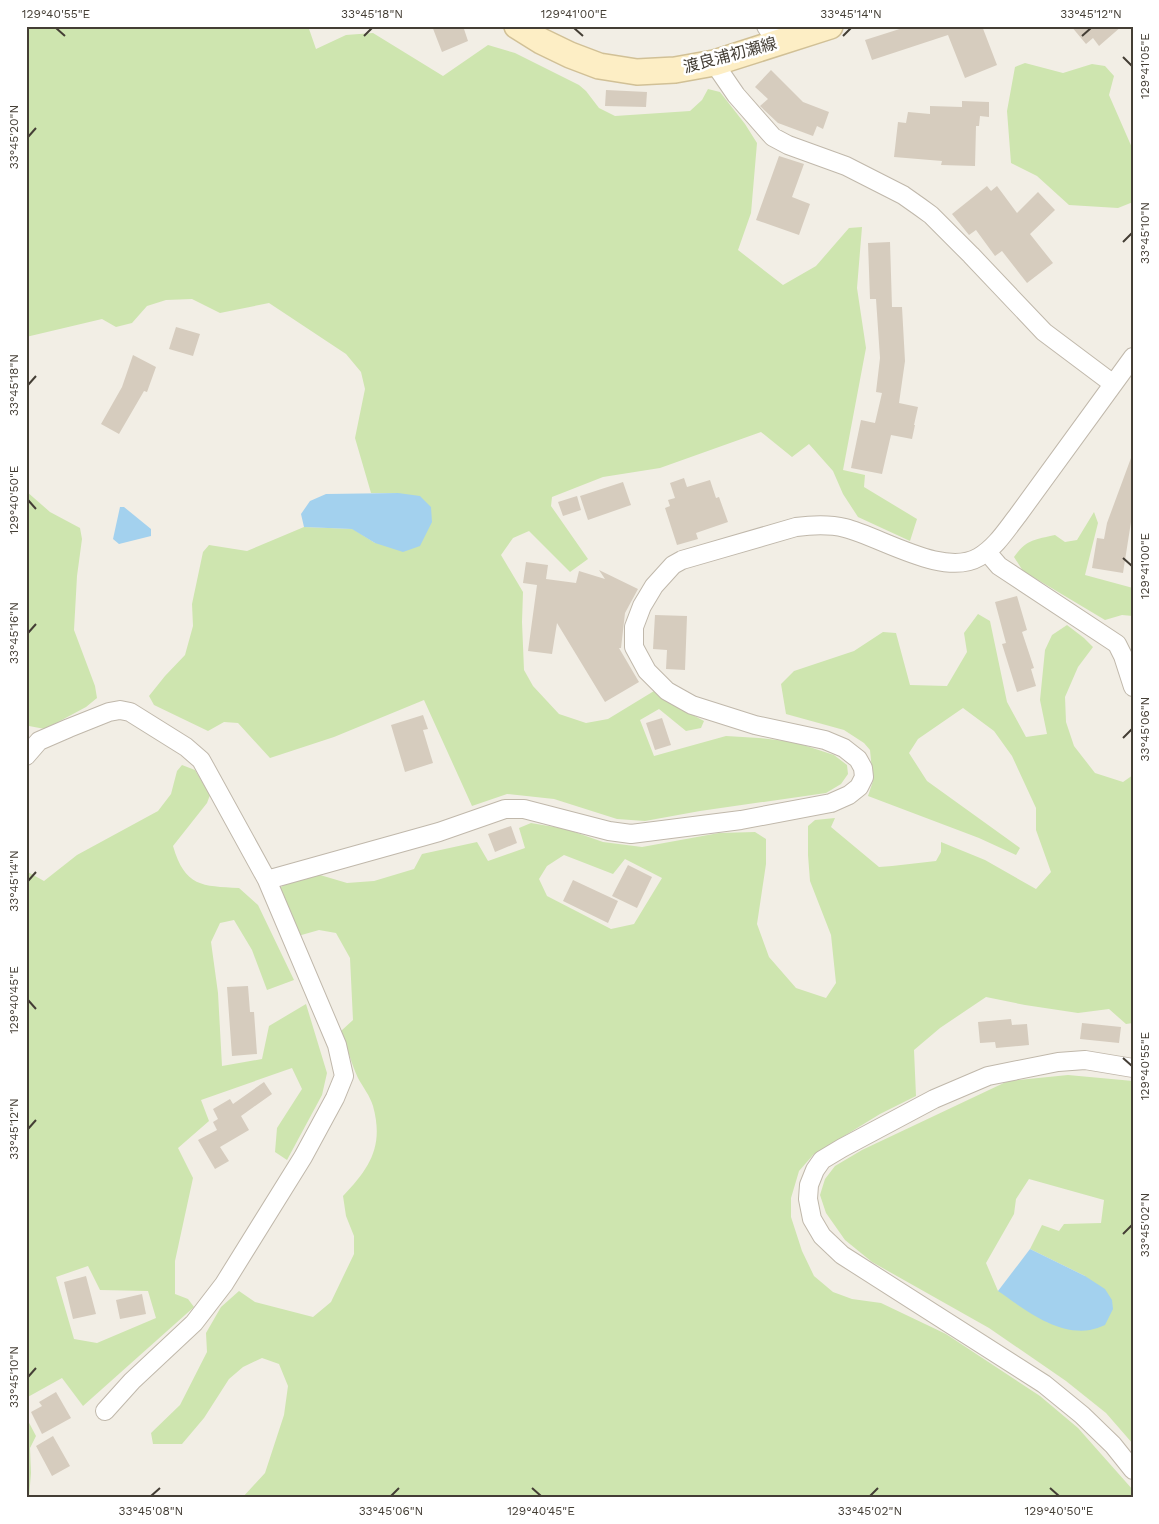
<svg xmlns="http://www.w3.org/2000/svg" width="1159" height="1524" font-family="'Work Sans','Noto Sans JP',sans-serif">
<rect width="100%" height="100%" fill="#f2eee5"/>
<path fill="#cee5af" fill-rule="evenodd" d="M26,26H308L316,49L346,35L373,33L443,76L488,45L515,53L579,85L586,91L599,108L615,116L690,111L702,100L708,89L720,92L745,124L757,143L751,213L738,250L783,285L816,266L849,228L862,227L857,288L866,348L843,470L865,475L864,487L917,519L910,541L858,517L843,494L833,471L809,444L792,457L761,432L660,468L603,477L552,497L551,506L588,559L570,572L529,531L513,538L501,555L523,592L522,622L524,670L533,686L559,714L586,723L608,719L654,691L668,702L704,721L701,728L686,731L659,709L640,720L654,756L726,736L759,738L794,742L834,755L847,765L848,774L841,784L826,793L700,811L645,821L617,819L554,799L507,794L472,806L424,700L334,737L270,758L238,723L224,722L208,731L154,705L149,696L165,676L185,655L193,626L192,604L203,552L209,545L247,551L304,527L353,529L375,543L398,493H371L355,438L365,389L361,372L346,354L269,303L220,313L192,299L166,300L147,306L132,323L116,327L102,319L26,337Z
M1025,63L1063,73L1092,64L1105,66L1114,76L1109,95L1133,150V202L1118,208L1069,205L1037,176L1011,163L1007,111L1015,67Z
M26,491L50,512L80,528L82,539L77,576L74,630L95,686L97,698L86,707L45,729L29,726L26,723Z
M1094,512L1098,523L1085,575L1133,588V616L1122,615L1105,620L1023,571L1014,557C1027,539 1034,540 1055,535L1065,542L1077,540Z
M978,614L990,621L1007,702L1026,737L1047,734L1040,700L1045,650L1052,635L1067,625L1084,638L1093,647L1078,667L1065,697L1066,722L1074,746L1095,773L1123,782L1133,775V1023L1126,1024L1109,1009L1078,1013L1025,1005L986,997L940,1028L914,1050L916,1096L880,1114L813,1155L799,1171L791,1198V1217L802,1251L814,1276L833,1292L852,1299L881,1303L946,1334L1040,1396L1078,1428L1133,1490V1498H242L265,1473L284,1415L288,1386L279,1364L262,1358L243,1367L229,1379L204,1418L182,1444H153L151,1433L180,1405L207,1352L206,1333L221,1307L239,1291L255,1302L313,1317L331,1302L354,1254V1236L346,1216L343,1196C370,1168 384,1146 373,1106C370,1096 363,1087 358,1078C351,1063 347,1046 341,1031L353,1020L350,958L336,933L319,930L298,936L278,889L297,877L320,875L347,883L374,881L414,869L422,854L477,842L488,861L525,848L519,828L531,823L566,829L603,842L642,847L719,833L755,832L766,839V864L757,924L769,957L796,988L826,998L836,983L831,935L810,881L808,855V826L815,820L835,818L831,827L879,867L892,866L936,861L941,852V842L985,860L1036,889L1051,872L1036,830V808L1012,756L994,731L963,708L918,739L909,753L927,781L1020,848L1016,855L979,838L868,796L873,781L870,750L864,743L844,730L786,714L781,684L794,671L854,651L883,632L896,633L910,685L947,686L967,652L964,633ZM564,855L613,874L625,859L662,878L634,924L611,929L547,896L539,879L547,866Z
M182,765L195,770L210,795L207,803L173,846C185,887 202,886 239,888L258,905L294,980L267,990L252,950L234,920L220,923L211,942L218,993L222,1066L262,1059L269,1026L306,1004L327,1073L322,1095L287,1160L275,1152L277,1128L302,1089L292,1068L201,1100L209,1121L178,1148L193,1178L175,1261V1294L188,1299L194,1307L83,1406L62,1378L26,1398V871L44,881L77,855L158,811L171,794L177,771ZM88,1266L100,1290L148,1291L156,1318L97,1343L74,1339L56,1277Z
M1068,1075L1133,1081V1444L1106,1413L1066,1381L989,1328L872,1262L845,1240L826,1213L820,1195L825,1179L835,1166L862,1150L1008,1081ZM1029,1179L1104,1200L1101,1223L1064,1224L1059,1231L1042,1225L1030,1249L1085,1276L998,1291L986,1263L1014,1214L1016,1199Z
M26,1417L36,1436L30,1448L31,1473L29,1498H26Z"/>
<path fill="#a3d1ee" d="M398,493L420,496L431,507L432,522L420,546L403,552L375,543L352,529L304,527L301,514L310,501L326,494Z
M120,507H124L151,529V536L119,544L113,539Z
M1030,1249L1085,1276L1105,1289L1112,1300L1113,1309L1105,1325C1100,1327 1095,1329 1090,1330C1056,1335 1024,1309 998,1291Z"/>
<path fill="#d6ccbe" d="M432,26H463L468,41L442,52Z
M909,26H982L997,65L965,78L948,35L872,60L865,40Z
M1071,26H1122L1099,46L1093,38L1086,44Z
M771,70L803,102L829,112L823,129L817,126L813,136L778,123L760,106L768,99L755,87Z
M606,90L647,92L646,107L605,106Z
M962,101L989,102V117L980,116L979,126H976L975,166L941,165L942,161L894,157L898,122L906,123L908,112L930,114V106L962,107Z
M779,156L804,164L792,197L810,204L799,235L756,220Z
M987,186L991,191L997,186L1017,213L1038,192L1055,210L1030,234L1053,263L1027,283L1002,251L995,256L976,230L969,235L952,214Z
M890,242L892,307H902L905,361L899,403L918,407L914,425H915L912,439L891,435L882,474L851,468L861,420L875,423L882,393L876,392L880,358L876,299H870L868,243Z
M176,327L200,334L193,356L169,349Z
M133,355L156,367L147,392L144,391L119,434L101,424L122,387Z
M1131,458L1133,459V523L1131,522L1123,573L1092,568L1097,538L1104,539L1107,523Z
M684,478L687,487L710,480L716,498L719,497L728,522L696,533L698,539L677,545L665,508L670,506L668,500L675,498L670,483Z
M623,482L631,505L588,520L580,496Z
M577,496L581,510L563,516L558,502Z
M526,562L548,565L546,579L576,583L579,571L605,579L599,570L638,589L625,613L621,648H619L639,682L605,702L557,623L552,654L528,651L537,585L523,583Z
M1017,596L1027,630L1022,632L1034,668L1031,669L1036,686L1017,692L1002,644L1006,643L995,602Z
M655,615L687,616L685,670L666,669L667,650L653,649Z
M423,715L428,729L423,730L433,763L405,772L391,725Z
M662,718L671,745L655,750L646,723Z
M511,826L517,843L495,852L488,834Z
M628,865L652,877L637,908L612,896Z
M573,880L618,901L608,923L563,901Z
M248,986L250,1012H254L257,1054L232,1056L227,987Z
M1011,1019L1012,1025L1027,1024L1029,1045L996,1048L995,1042L980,1043L978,1022Z
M1082,1023L1121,1027L1119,1043L1080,1039Z
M264,1082L272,1094L241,1116L249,1130L220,1147L229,1161L215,1169L198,1140L217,1130L213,1122L218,1119L213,1109L230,1099L233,1104Z
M86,1276L96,1314L73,1319L64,1282Z
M142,1294L146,1314L120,1319L116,1300Z
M56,1392L71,1418L42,1434L31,1412L42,1406L39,1402Z
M53,1436L70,1466L52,1476L36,1446Z"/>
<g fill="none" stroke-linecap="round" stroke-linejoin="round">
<defs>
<path id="street" d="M766,26L777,43
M714,63L736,95L773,137L788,145L846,166L903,195L920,207L931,215L971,255L1044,332L1112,383
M987,552L999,566L1117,644L1123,656L1133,687
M26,756L39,741L69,728L109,712L120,710L130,712L186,747L201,760L267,880
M1133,1068L1085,1060L1058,1062L988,1076L934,1099L842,1148L822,1160L815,1170L809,1185L808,1199L812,1219L822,1236L842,1255L1044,1384L1082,1415L1113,1445L1133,1470
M105,1411L132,1381L194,1323L224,1284L303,1157L335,1098L344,1076L337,1045L267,880L439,832L505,809H524L609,831L631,834L741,820L831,803L849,795L859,787L864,777L863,768L858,759L844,748L825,740L755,725L692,705L667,691L647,671L634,647V627L642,606L654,586L673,565L682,560L796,527C812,525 829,524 845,528C881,537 944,578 979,557C996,547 1007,529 1018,515L1133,357"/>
<path id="secondary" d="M517,26L541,41L570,55L599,66L637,72L675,70L714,63L830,26"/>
</defs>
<use href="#street" stroke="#c0b8ab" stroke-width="20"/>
<use href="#secondary" stroke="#d1c096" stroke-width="28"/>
<use href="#street" stroke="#fff" stroke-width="18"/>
<use href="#secondary" stroke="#fdeec5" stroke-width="25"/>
</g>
<path fill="none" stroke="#443e35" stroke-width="2" d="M56,28L65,36M574,28L583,36M364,36L372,28M843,36L851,28M1082,36L1091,28M1123,57L1132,66M28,137L36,128M1123,242L1132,233M28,385L36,376M28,500L36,509M1123,558L1132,566M28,633L36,624M1123,738L1132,729M28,881L36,872M28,1000L36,1009M1123,1058L1132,1066M28,1129L36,1120M1123,1234L1132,1225M28,1377L36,1368M532,1488L541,1496M1050,1488L1059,1496M151,1496L160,1488M391,1496L399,1488M870,1496L878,1488"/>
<g text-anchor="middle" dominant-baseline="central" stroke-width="5" stroke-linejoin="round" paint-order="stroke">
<g font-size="16" fill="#443e35" stroke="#fff">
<text transform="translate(730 55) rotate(-15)">渡良浦初瀬線</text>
</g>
</g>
<rect width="1159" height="1524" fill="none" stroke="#ffffff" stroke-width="55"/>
<rect x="28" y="28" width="1104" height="1468" fill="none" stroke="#443e35" stroke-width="2"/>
<g font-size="12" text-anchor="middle" fill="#443e35">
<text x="56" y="18">129°40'55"E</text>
<text x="372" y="18">33°45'18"N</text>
<text x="574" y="18">129°41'00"E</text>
<text x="851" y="18">33°45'14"N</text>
<text x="1091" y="18">33°45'12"N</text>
<text transform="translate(1145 66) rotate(-90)" y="4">129°41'05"E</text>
<text transform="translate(14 137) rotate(-90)" y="4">33°45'20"N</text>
<text transform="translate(1145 233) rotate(-90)" y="4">33°45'10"N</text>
<text transform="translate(14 385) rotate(-90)" y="4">33°45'18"N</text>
<text transform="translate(14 500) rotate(-90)" y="4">129°40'50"E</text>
<text transform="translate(1145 566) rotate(-90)" y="4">129°41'00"E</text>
<text transform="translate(14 633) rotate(-90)" y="4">33°45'16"N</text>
<text transform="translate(1145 729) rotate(-90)" y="4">33°45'06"N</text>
<text transform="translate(14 881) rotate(-90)" y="4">33°45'14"N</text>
<text transform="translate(14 1000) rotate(-90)" y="4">129°40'45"E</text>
<text transform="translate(1145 1066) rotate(-90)" y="4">129°40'55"E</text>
<text transform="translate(14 1129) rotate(-90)" y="4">33°45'12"N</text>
<text transform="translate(1145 1225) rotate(-90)" y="4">33°45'02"N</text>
<text transform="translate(14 1377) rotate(-90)" y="4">33°45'10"N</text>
<text x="151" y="1515">33°45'08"N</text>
<text x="391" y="1515">33°45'06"N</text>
<text x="541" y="1515">129°40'45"E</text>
<text x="870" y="1515">33°45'02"N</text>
<text x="1059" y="1515">129°40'50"E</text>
</g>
</svg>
